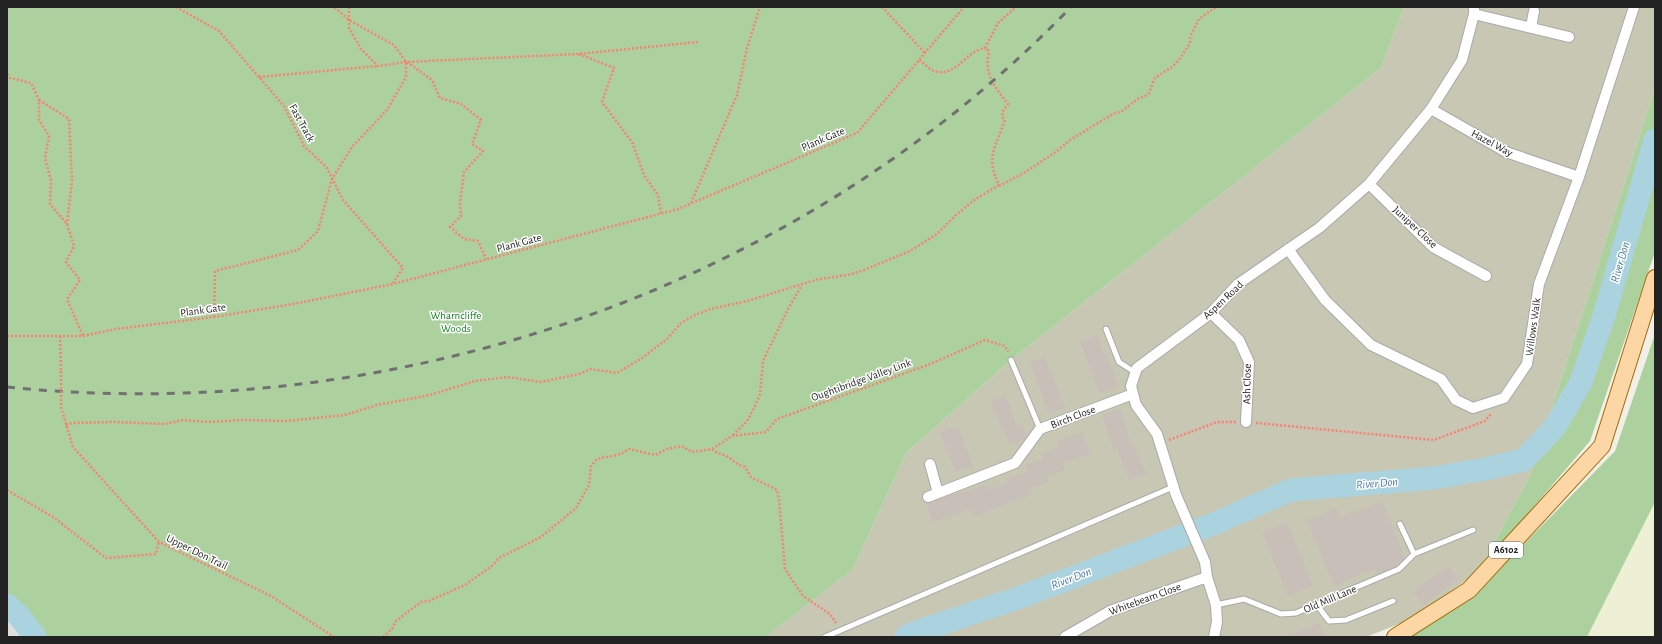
<svg xmlns="http://www.w3.org/2000/svg" width="1662" height="644" font-family="'Alegreya Sans',sans-serif">
<rect width="100%" height="100%" fill="#f2efe9"/>
<path fill="#e0dfdf" d="M7,616L12,620L26,637H7Z"/>
<path fill="#c7c7b4" d="M1404,7H1655V88L1530,476L1478,572L1409,620L1366,637H766L853,569L906,453L1011,360L1381,68Z"/>
<path fill="#eef0d5" d="M1655,502V637H1587Z"/>
<path fill="#add19e" d="M7,7H1404L1381,68L1011,360L906,453L853,569L766,637H26L12,620L7,616Z
M1655,88V252L1590,441L1478,572L1530,476Z
M1655,334V502L1587,637H1406L1476,593L1615,451Z"/>
<g fill="none" stroke-linecap="round" stroke-linejoin="round">
<path stroke="#aad3df" stroke-width="23" d="M7,605L19,616L35,637
M906,637L913,633L1018,598L1211,525L1291,490L1435,478L1491,468L1524,460L1555,427L1581,382L1604,316L1655,140"/>
</g>
<path fill="#c7bfb8" d="M1097,335L1104,355L1107,354L1118,386L1100,393L1080,341Z
M1045,357L1065,408L1049,414L1030,362Z
M1006,396L1017,427L1023,425L1027,436L1024,440L1010,445L1004,429L1002,430L991,401Z
M1121,409L1131,446L1134,445L1146,473L1129,480L1117,449L1114,450L1102,415Z
M958,426L973,466L956,472L940,432Z
M1083,432L1090,454L1063,463L1065,470L1047,476L1049,482L1030,488L1032,494L973,517L971,509L933,522L926,503L987,485L988,490L1007,483L1006,479L1028,472L1026,465L1043,459L1042,453L1060,447L1058,440Z
M1382,501L1405,558L1397,566L1377,574L1375,569L1334,586L1307,520L1336,508L1340,518Z
M1287,522L1313,586L1288,596L1262,532Z
M1448,566L1458,579L1423,606L1413,591Z
M1320,623L1325,637H1286V636Z"/>
<g fill="none" stroke-linecap="round" stroke-linejoin="round">
<defs>
<path id="service" d="M1106,329L1119,362L1136,373
M1011,360L1040,429
M1400,524L1414,554
M1216,605L1244,599L1281,614L1296,613L1399,569L1414,554L1473,530
M1317,605L1329,621L1346,620L1393,601
M825,637L1173,487"/>
<path id="minor" d="M1474,14L1569,37
M1531,27L1534,11
M1431,109L1506,152L1579,177
M1369,184L1433,247L1486,276
M1288,249L1325,300L1371,345L1441,379L1456,400L1473,408L1504,398L1527,364L1539,284L1579,177L1634,7
M1211,313L1239,340L1249,362L1246,422
M930,464L938,493
M928,497L1015,463L1040,429L1133,394
M1065,637L1110,611L1207,577
M1214,637L1217,622L1216,605L1207,577L1205,562L1176,495L1157,434L1136,405L1131,386L1137,368L1211,313L1238,284L1319,228L1369,184L1431,109L1462,60L1474,14V7"/>
<path id="primary" d="M1395,637L1469,590L1602,446L1655,278"/>
</defs>
<use href="#service" stroke="#a9a9a9" stroke-width="7"/>
<use href="#minor" stroke="#a9a9a9" stroke-width="12"/>
<use href="#primary" stroke="#a06b00" stroke-width="18"/>
<path stroke="#fa8072" stroke-width="2.5" stroke-dasharray="2 2" stroke-linecap="butt" d="M176,7L219,31L284,106L304,146L327,168L343,200L403,268L393,283
M349,7V28L361,49L378,66L406,62L578,54L698,42
M882,7L925,53
M985,48L998,23L1016,7
M579,54L614,68L602,102L632,142L644,175L658,195L661,213
M407,62L432,80L440,98L461,104L481,120L472,144L483,151L464,172L460,203L461,216L450,227L464,239L478,241L486,259
M7,74L10,78L31,83L39,100V120L49,136L45,158L51,180L50,204L67,224L74,246L66,262L80,280L67,299L83,336
M259,77L378,66
M39,100L69,119L72,181L67,224
M999,186L1024,173L1057,151L1070,140L1113,114L1122,111L1139,98L1145,96L1149,93L1155,78L1172,67L1179,60L1190,43V37L1199,19L1216,7
M691,203L737,95L747,48L760,7
M214,317L215,271L298,250L318,231L332,179L352,147L387,110L406,77V62L394,45L349,20L334,7
M7,336H83L116,329L214,317L293,304L393,284L678,209L857,133L964,7
M60,336L61,371
M61,407L73,447L159,542L271,596L334,637
M1256,423L1434,440L1485,421L1491,414
M66,425L72,423L114,422L165,424L183,420L209,422L243,420L287,421L345,415L377,405L430,395L475,381L507,377L541,382L579,374L591,369L617,373L642,358L667,339L681,323L695,315L711,309L747,301L819,279L848,275L864,270L910,251L937,234L956,215L974,200L999,185C985,158 996,146 1005,120L1002,117L1003,111L1008,104C996,89 983,73 989,53L987,48C967,48 956,79 934,71C929,69 924,63 919,60
M733,435L747,421L754,408L760,394L763,361L788,309L802,285
M1169,440L1217,422H1237
M712,449L732,436L766,432L777,419L928,365L985,340L1005,346L1008,352
M7,490L53,517L106,558L156,554L159,542
M383,637L392,629L396,621L421,602L429,601L465,585L493,565L499,558L541,537L576,508L589,485L591,466L597,459L621,454L629,449L655,455L667,449L682,446L692,452L712,449C716,453 719,453 724,455C731,457 734,464 745,467L751,477L777,490L779,499L785,569L803,596L830,614L836,623"/>
<use href="#service" stroke="#fff" stroke-width="5"/>
<use href="#minor" stroke="#fff" stroke-width="10"/>
<use href="#primary" stroke="#fcd6a4" stroke-width="16"/>
<path stroke="#707070" stroke-width="3" stroke-dasharray="8 8" stroke-linecap="butt" d="M7,387C395,427 799,289 1071,7"/>
<path stroke="#fa8072" stroke-width="2.5" stroke-dasharray="2 2" stroke-linecap="butt" d="M61,371V407"/>
</g>
<g text-anchor="middle" dominant-baseline="central" stroke-width="3" stroke-linejoin="round" paint-order="stroke">
<rect fill="#fff" stroke="#646464" stroke-width="1" x="1489" y="542" width="34" height="16" rx="3"/>
<g font-size="10" font-weight="bold" fill="#222">
<text x="1506" y="550">A6102</text>
</g>
<g font-size="11" fill="#222" stroke="#fff">
<text transform="translate(302 123) rotate(61)">Fast Track</text>
<text transform="translate(823 139) rotate(-23)">Plank Gate</text>
<text transform="translate(1492 143) rotate(28)">Hazel Way</text>
<text transform="translate(1415 227) rotate(43)">Juniper Close</text>
<text transform="translate(519 243) rotate(-15)">Plank Gate</text>
<text transform="translate(1223 300) rotate(-43)">Aspen Road</text>
<text transform="translate(203 310) rotate(-8)">Plank Gate</text>
<text transform="translate(1533 327) rotate(-82)">Willows Walk</text>
<text transform="translate(861 380) rotate(-20)">Oughtibridge Valley Link</text>
<text transform="translate(1247 384) rotate(-89)">Ash Close</text>
<text transform="translate(1073 417) rotate(-21)">Birch Close</text>
<text transform="translate(197 552) rotate(26)">Upper Don Trail</text>
<text transform="translate(1145 599) rotate(-20)">Whitebeam Close</text>
<text transform="translate(1330 599) rotate(-23)">Old Mill Lane</text>
</g>
<g font-size="11" fill="#0c8416" stroke="#fff">
<text x="456" y="315">Wharncliffe<tspan x="456" dy="13">Woods</tspan></text>
</g>
<g font-size="12" font-style="italic" fill="#4a7aab" stroke="#fff">
<text transform="translate(1620 262) rotate(-74)">River Don</text>
<text transform="translate(1377 483) rotate(-5)">River Don</text>
<text transform="translate(1071 578) rotate(-21)">River Don</text>
</g>
</g>
<rect width="1662" height="644" fill="none" stroke="#222222" stroke-width="16"/>
</svg>
